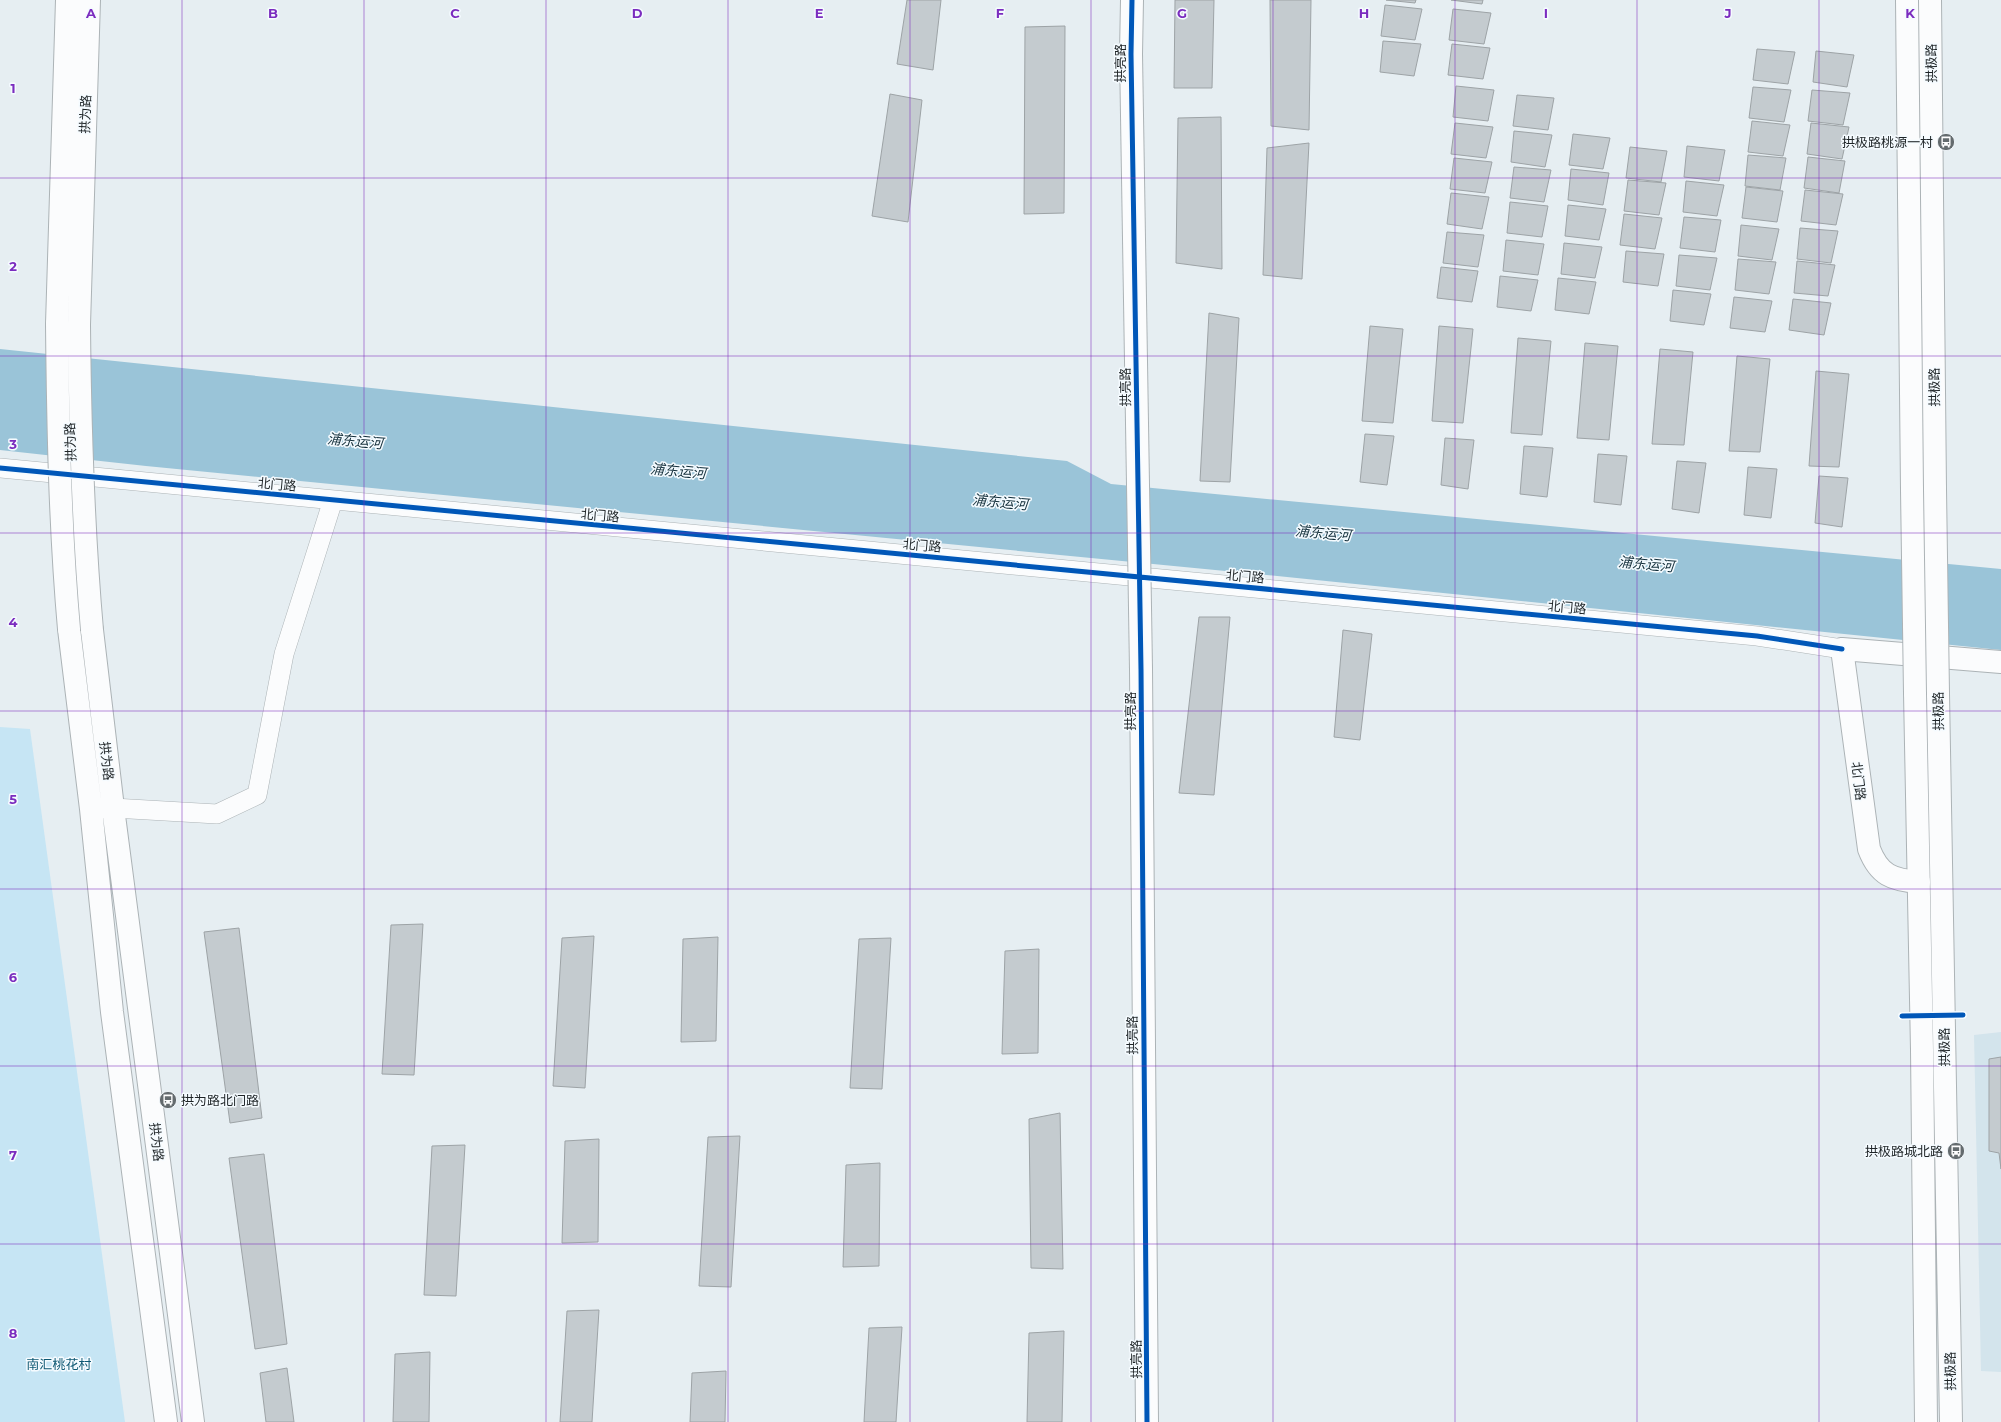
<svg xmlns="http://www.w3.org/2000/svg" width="2001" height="1422" font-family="Montserrat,'Noto Sans SC',sans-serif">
<rect width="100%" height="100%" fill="#e6eef2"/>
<path fill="#d3e4ec" d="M2001,1032V1372L1981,1371L1974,1035Z"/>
<path fill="#c6e5f4" d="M0,727L30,729L125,1422H0Z"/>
<path fill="#9ac4d8" d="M0,349L1067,461L1111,484L2001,569V650L1287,577L146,466L0,450Z"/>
<path fill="#c4cbcf" stroke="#9da3a6" d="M907,0H941L933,70L897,64Z
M1175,0H1214L1212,88H1174Z
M1270,0H1311L1309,130L1271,126Z
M1386,0H1416L1415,3Z
M1451,0H1483L1482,4Z
M1385,5L1422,9L1415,40L1381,36Z
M1453,9L1491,13L1484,44L1449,40Z
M1065,26L1064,213L1024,214L1025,27Z
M1383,41L1421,44L1414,76L1380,72Z
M1452,44L1490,48L1483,79L1448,75Z
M1757,49L1795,52L1788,84L1753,80Z
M1816,51L1854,55L1847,87L1813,82Z
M1456,86L1494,90L1488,121L1453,117Z
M1753,87L1791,90L1784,122L1749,118Z
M1812,90L1850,93L1843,125L1808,121Z
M890,94L922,100L908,222L872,216Z
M1517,95L1554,98L1548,130L1513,126Z
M1221,117L1222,269L1176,263L1178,118Z
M1752,121L1790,125L1783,156L1748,152Z
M1455,123L1493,127L1486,158L1451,154Z
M1811,123L1849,127L1842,159L1807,154Z
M1514,131L1552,135L1545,167L1511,162Z
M1573,134L1610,138L1603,169L1569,165Z
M1309,143L1302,279L1263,275L1267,148Z
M1687,146L1725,150L1719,181L1684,177Z
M1630,147L1667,151L1661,182L1626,178Z
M1748,155L1786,158L1780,190L1745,186Z
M1808,157L1845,161L1839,193L1804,188Z
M1454,158L1492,162L1485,193L1450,189Z
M1514,167L1551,170L1544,202L1510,198Z
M1571,169L1609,173L1603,205L1568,200Z
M1628,180L1666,183L1659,215L1624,211Z
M1686,181L1724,185L1717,216L1683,212Z
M1746,187L1783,191L1777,222L1742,218Z
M1805,190L1843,194L1836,225L1801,221Z
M1451,193L1489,197L1482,229L1447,224Z
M1510,202L1548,206L1542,237L1507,233Z
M1568,205L1606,209L1599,240L1565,236Z
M1624,214L1662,218L1655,249L1620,245Z
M1684,217L1721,220L1715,252L1680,248Z
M1741,225L1779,229L1772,260L1738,256Z
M1800,228L1838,231L1831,263L1797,259Z
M1447,232L1484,235L1478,267L1443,263Z
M1506,240L1544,244L1538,275L1503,271Z
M1564,243L1602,247L1595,278L1561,274Z
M1626,251L1664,254L1658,286L1623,282Z
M1679,255L1717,258L1710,290L1676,286Z
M1738,259L1776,262L1769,294L1735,290Z
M1797,261L1835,265L1828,296L1794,293Z
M1441,267L1478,271L1472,302L1437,298Z
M1500,276L1538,280L1531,311L1497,307Z
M1558,278L1596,282L1589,314L1555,310Z
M1673,290L1711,294L1704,325L1670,321Z
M1734,297L1772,301L1765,332L1730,328Z
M1793,299L1831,303L1824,335L1789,330Z
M1209,313L1239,318L1230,482L1200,481Z
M1370,326L1403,329L1393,423L1362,421Z
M1439,326L1473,329L1463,423L1432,421Z
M1518,338L1551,341L1542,435L1511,433Z
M1585,343L1618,346L1609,440L1577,438Z
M1660,349L1693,352L1684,445L1652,444Z
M1737,356L1770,359L1760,452L1729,451Z
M1816,371L1849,374L1839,467L1809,466Z
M1365,434L1394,436L1387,485L1360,482Z
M1445,438L1474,440L1468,489L1441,485Z
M1524,446L1553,448L1547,497L1520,494Z
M1598,454L1627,456L1621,505L1594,502Z
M1677,461L1706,463L1699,513L1672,509Z
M1748,467L1777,469L1771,518L1744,515Z
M1819,476L1848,478L1842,527L1815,523Z
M1199,617H1230L1214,795L1179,793Z
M1343,630L1372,634L1360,740L1334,737Z
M423,924L414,1075L382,1074L391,925Z
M239,928L262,1118L230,1123L204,932Z
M594,936L585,1088L553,1086L562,938Z
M718,937L716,1041L681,1042L683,939Z
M891,938L882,1089L850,1088L859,939Z
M1039,949L1038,1053L1002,1054L1005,951Z
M2001,1057V1169L1999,1153L1989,1151V1059Z
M1060,1113L1063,1269L1031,1268L1029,1119Z
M740,1136L731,1287L699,1286L708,1137Z
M599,1139L598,1242L562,1243L565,1141Z
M465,1145L456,1296L424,1295L432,1146Z
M264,1154L287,1344L255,1349L229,1158Z
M880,1163L879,1266L843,1267L846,1165Z
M599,1310L592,1422H560L567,1311Z
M902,1327L896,1422H864L869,1328Z
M1064,1331L1062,1422H1027L1029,1333Z
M430,1352L429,1422H393L395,1354Z
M287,1368L294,1422H266L260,1373Z
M726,1371L725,1422H690L692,1373Z"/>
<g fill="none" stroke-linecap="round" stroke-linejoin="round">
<defs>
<path id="minor" d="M0,468L1757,636L1842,649
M98,809L113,808L217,814L257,795L284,654L333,500"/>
<path id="tertiary" d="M1131,54L1132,0
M1141,669L1147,1422
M1919,882C1892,880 1879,875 1869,849L1842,649L2001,662"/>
<path id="secondary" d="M1907,0L1912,490
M1930,0L1935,489
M57,324L67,0
M79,325L89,0
M69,629L91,809L112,1012L166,1422
M92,630L113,808L193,1422
M1915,693L1922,1050L1926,1422
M1938,694L1951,1422"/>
</defs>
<use href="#minor" stroke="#acb3b6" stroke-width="20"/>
<use href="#tertiary" stroke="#acb3b6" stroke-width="24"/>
<use href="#secondary" stroke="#acb3b6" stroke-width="24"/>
<use href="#minor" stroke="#fbfcfd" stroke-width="19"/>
<use href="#tertiary" stroke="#fbfcfd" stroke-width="22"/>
<use href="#secondary" stroke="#fbfcfd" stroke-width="22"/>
<defs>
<path id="tertiary-bridge" d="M1131,54L1141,669"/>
<path id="secondary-bridge" d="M57,324C58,426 60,528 69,629
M79,325C80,427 83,529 92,630
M1935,489L1938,694
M1912,490L1915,693"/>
</defs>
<use href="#tertiary-bridge" stroke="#acb3b6" stroke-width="24" stroke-linecap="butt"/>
<use href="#secondary-bridge" stroke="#acb3b6" stroke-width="24" stroke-linecap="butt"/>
<use href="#tertiary-bridge" stroke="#fbfcfd" stroke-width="22"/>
<use href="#secondary-bridge" stroke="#fbfcfd" stroke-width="22"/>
<defs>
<path id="cycleway" d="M1132,0L1131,54L1141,669L1147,1422
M0,468L1757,636L1842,649
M1902,1016L1963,1015"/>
</defs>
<use href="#cycleway" stroke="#f5fbff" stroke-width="8"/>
<use href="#cycleway" stroke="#0057b8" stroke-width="5"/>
</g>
<path fill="none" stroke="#7b2cbf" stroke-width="1" stroke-opacity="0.55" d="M182,0V1422M364,0V1422M546,0V1422M728,0V1422M910,0V1422M1091,0V1422M1273,0V1422M1455,0V1422M1637,0V1422M1819,0V1422M0,178H2001M0,356H2001M0,533H2001M0,711H2001M0,889H2001M0,1066H2001M0,1244H2001"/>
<defs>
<symbol id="bus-disc" viewBox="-11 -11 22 22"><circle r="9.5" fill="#646b6e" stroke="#f5fbff"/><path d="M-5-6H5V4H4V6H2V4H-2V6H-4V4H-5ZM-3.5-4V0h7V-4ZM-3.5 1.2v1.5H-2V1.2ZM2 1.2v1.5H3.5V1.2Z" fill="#fff"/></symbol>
</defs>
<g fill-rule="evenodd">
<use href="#bus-disc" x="1936" y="132" width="20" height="20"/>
<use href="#bus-disc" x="158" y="1090" width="20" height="20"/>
<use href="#bus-disc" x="1946" y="1141" width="20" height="20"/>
</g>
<g text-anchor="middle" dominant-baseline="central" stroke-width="3" stroke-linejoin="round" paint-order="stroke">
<g font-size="13" fill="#1e2427" stroke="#f5fbff">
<text transform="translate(1120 63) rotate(-90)">拱亮路</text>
<text transform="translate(1931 63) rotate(-91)">拱极路</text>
<text transform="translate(85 114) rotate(-88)">拱为路</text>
<text transform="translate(1125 387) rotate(-91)">拱亮路</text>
<text transform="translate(1934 387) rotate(-91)">拱极路</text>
<text transform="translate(70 442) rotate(-92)">拱为路</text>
<text transform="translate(277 484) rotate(5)">北门路</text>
<text transform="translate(600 515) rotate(5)">北门路</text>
<text transform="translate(922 545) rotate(5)">北门路</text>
<text transform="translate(1245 576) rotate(5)">北门路</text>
<text transform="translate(1567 607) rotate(5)">北门路</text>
<text transform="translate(1130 711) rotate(-90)">拱亮路</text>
<text transform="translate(1938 711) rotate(-91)">拱极路</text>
<text transform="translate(107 761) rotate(83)">拱为路</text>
<text transform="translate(1859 781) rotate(83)">北门路</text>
<text transform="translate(1132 1035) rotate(-91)">拱亮路</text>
<text transform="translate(1944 1047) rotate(-91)">拱极路</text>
<text transform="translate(157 1142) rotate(83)">拱为路</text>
<text transform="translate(1136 1359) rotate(-91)">拱亮路</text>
<text transform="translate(1950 1371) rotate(-91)">拱极路</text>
</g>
<g font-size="13" fill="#1e2427" stroke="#f5fbff" text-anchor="end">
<text x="1933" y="142">拱极路桃源一村</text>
<text x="181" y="1100" text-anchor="start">拱为路北门路</text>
<text x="1943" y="1151">拱极路城北路</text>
</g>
<g font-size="13" fill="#0d5873" stroke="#f5fbff">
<text x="59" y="1364">南汇桃花村</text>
</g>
<g font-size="14" font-style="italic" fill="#122e3a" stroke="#f5fbff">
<text transform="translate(355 441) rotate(5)">浦东运河</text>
<text transform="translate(678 471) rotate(5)">浦东运河</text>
<text transform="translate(1000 502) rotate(5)">浦东运河</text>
<text transform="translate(1323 533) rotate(5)">浦东运河</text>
<text transform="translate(1646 564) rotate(5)">浦东运河</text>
</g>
</g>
<g font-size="13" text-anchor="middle" font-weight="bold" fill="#7b2cbf" stroke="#f5fbff" stroke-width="3" stroke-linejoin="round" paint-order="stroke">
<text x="91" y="18">A</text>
<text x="273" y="18">B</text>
<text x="455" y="18">C</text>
<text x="637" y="18">D</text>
<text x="819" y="18">E</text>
<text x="1000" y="18">F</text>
<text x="1182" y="18">G</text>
<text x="1364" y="18">H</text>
<text x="1546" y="18">I</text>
<text x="1728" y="18">J</text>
<text x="1910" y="18">K</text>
<text x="13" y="93">1</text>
<text x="13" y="271">2</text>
<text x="13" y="449">3</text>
<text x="13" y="627">4</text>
<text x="13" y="804">5</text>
<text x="13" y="982">6</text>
<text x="13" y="1160">7</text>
<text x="13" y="1338">8</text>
</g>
</svg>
